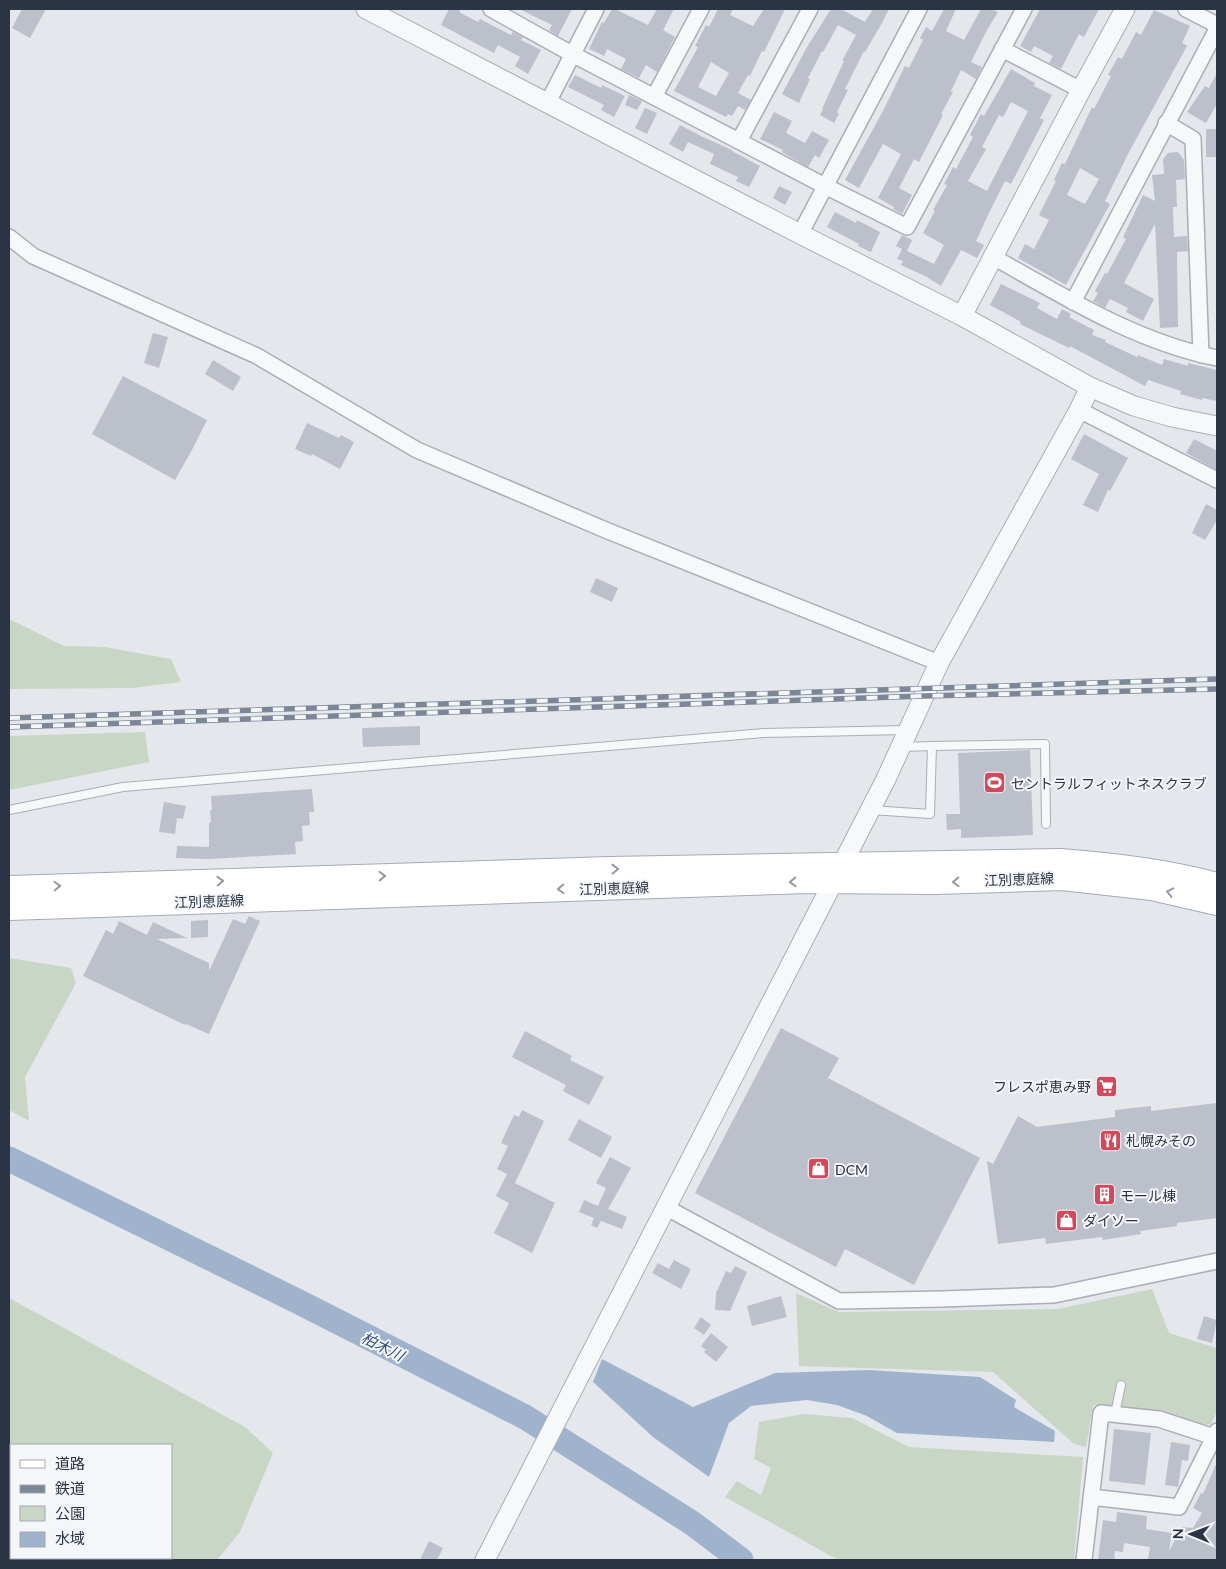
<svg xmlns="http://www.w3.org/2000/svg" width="1226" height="1569" font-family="Lato,'Noto Sans JP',sans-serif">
<rect width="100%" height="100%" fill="#e4e7ec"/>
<path fill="#c9d6c5" d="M9,619L64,646L105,647L171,659L181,682L132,688L9,689Z
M145,732L149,762L9,790V736Z
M9,958L71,968L76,983L25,1077L29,1121L9,1110Z
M1152,1289L1169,1333L1217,1348V1411L1211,1424L1203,1426L1165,1414L1093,1405L1086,1447L1074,1444L993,1372L799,1366L796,1293L839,1312L1058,1309Z
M9,1298L245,1427L273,1453L240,1532L217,1560H172L158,1558H171V1445H11V1489L9,1487Z
M804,1414L852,1418L909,1447L1083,1457L1074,1560H838L725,1497L737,1481L761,1495L771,1468L754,1459L759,1422Z"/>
<path fill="#9fb4cc" d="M602,1359L693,1407L775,1373L869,1370L980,1377L1016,1400L1014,1407L1055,1431L1054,1442L897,1433L867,1416L837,1405L807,1400L751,1406L729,1423L709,1477L653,1437L593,1382Z"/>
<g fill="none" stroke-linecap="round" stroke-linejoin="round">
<path stroke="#9fb4cc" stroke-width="25" d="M9,1159L299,1302L525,1417L692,1523L741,1560"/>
</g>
<path fill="#bbc0ca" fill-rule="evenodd" d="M22,9H46L30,38L12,28Z
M449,9H461L459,12L478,22L480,19L511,35L513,32L523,37L521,40L541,50L528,74L515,66L520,57L498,45L494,53L441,25Z
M519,9H572L558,36L549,30L552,25Z
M612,9H615L648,25L657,9H674L663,30L675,37L657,72L646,65L639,78L621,69L626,59L607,49L604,56L589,49L602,22L604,23Z
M718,9H733L730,15L753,26L764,9H785L764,52L762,51L750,76L748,75L738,93L751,100L745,110L738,106L732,116L728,114L726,117L674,91L698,47L695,46L706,25L709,27ZM711,62L729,73L716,96L698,87Z
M831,9H841L865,22L873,9H889L882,23L865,52L864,51L845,89L848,90L837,112L839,114L834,123L820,115L823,109H822L844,61H842L856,35L838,25L823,52L822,51L808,78L810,79L799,103L782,94L807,47Z
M944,9H956L946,31L964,40L981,9H991L998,12L987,30L971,62L982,67L976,79L961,70L951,91L953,92L941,114L943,115L919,162L914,159L899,188L912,195L902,214L893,209L894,207L878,198L901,154L883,144L859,188L845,180L883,111L905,66L909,68L923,40L920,38L926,27L932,31Z
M1040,9H1099L1084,37L1079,34L1061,69L1049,63L1053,56L1034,46L1031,52L1020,46Z
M1154,10L1190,26L1182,43L1187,46L1128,154L1105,201L1110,204L1066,285L1018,258L1025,244L1034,249L1049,220L1039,215L1056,181L1054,180L1062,163L1065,164L1092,107L1094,109L1111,76L1108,75L1118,57L1122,59L1136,32L1141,35ZM1080,168L1099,179L1085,204L1067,195Z
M1011,69L1035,83L1034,86L1052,95L1040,118L1044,120L1011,184L1005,181L988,215L976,241L984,245L977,258L961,250L941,286L927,277L901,265L903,261L897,259L902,249L896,246L902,235L912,240L907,251L934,264L944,245L923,233L935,211L933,210L947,185L944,184L953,167L956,169L973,137L970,135L981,114L984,116ZM1011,102L1028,111L987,191L968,181L986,149L982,147L999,115L1003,117Z
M1217,73V104L1206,123L1187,112L1205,86L1209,88Z
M575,75L601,88L602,85L625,96L614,117L601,110L604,105L568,87Z
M629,95L642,101L637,110L625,105Z
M645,108L657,113L647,134L635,128Z
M774,112L792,121L786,133L805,143L812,131L829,140L819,158L815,155L808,167L782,152L783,150L760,139Z
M680,125L703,137L732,150V151L760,166L749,187L736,181L738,177L710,164L714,154L688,142L683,152L669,144Z
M1206,129H1217V157H1206Z
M1178,152L1184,160L1185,179L1176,180L1177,207H1173L1174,237L1187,236L1188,251L1177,252L1178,327L1160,328L1155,224L1124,283L1154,299L1143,321L1126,312L1128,308L1110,299L1105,308L1093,301L1098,293L1095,291L1105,273L1107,274L1126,239L1123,237L1143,195L1155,201L1152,175L1164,174L1163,159L1168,153Z
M779,186L792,192L785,205L773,198Z
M835,212L856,223L857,220L880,232L871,252L858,246L859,244L827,227Z
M1001,284L1040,303L1037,308L1057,319L1062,309L1071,314L1069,317L1094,330L1092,335L1106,340L1105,342L1137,357L1138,355L1162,365L1164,359L1188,366V363L1217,370V401L1202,398V400L1180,394L1181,391L1148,380L1145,386L1070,346L1069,348L1020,324L1021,322L990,305Z
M153,333L168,337L159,368L144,363Z
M213,360L241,377L233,391L205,374Z
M123,376L207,420L193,448L175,480L92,434Z
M307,423L339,438L341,435L354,442L340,469L312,454L311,456L295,449Z
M1084,434L1128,458L1110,491L1108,490L1098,512L1083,505L1099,474L1071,459Z
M1194,439L1217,451V470L1186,453Z
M1206,504L1217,510V520L1205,540L1192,533Z
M596,578L618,588L612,602L590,592Z
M420,726V745L363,747L362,728Z
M1030,750L1033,835L961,838V829L947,830L946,814H960L958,753Z
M312,789L314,812H309L310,825L302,826L303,841L295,842L296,854L209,859L176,858L177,846L209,847V823L211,822L210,810H212L211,796Z
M164,802L186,806L183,819L177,818L175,834L159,832Z
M249,916L260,921L209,1034L186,1024L185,1025L83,976L106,930L113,934L119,921L147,935L153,922L187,938L157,939L209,963V971L233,919L245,924Z
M208,920V937L191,938V921Z
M781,1028L839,1058L828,1078L980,1158L914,1285L845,1249L836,1267L695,1193Z
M525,1031L572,1056L570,1060L604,1077L589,1105L563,1091L566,1085L512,1057Z
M1217,1103V1218L1177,1223V1226L1140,1231L1141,1234L1103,1240L1102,1237L1046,1244L1045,1238L998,1244L987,1161L993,1164L1018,1116L1037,1127L1115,1117V1110L1151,1106V1111Z
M522,1110L544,1121L515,1183L555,1203L532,1253L494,1233L509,1203L496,1196L507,1174L497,1169L508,1146L501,1143L514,1115L519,1117Z
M579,1119L612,1137L601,1158L568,1140Z
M610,1157L631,1168L608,1209L627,1217L622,1229L601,1221L597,1228L591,1225L594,1218L579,1212L584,1200L598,1206L606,1188L596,1183Z
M674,1260L691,1269L681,1289L652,1273L658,1263L669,1269Z
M735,1266L747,1272L730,1311L715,1310L716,1293L726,1271L731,1273Z
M781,1296L787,1317L752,1326L747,1306Z
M1204,1316L1217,1320L1212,1343L1197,1339Z
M701,1317L711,1325L704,1335L694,1328Z
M711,1333L728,1347L716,1362L704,1352L706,1350L701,1346Z
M1114,1429L1151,1433L1145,1485L1109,1481Z
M1171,1442L1190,1445L1188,1461L1182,1460L1178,1487L1165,1485Z
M1217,1462V1560H1148L1150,1547L1124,1543L1123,1552L1115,1551L1114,1560H1098L1103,1520L1116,1522L1117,1512L1147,1516L1146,1529L1172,1533L1169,1551L1182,1527L1193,1528L1202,1513L1193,1508L1201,1493L1203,1494Z
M429,1541L443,1548L437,1560H420Z"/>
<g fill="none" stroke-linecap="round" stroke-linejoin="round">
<defs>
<path id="service" d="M932,746L1045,744L1046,824
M9,810L123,787L764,733L906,730
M871,810L930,814L932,746L903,747
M1115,1414L1121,1385"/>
<path id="minor" d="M491,9L572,54L825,186L907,227L1024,9
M1186,9L1217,25
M1002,49L1081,90
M654,97L701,9
M547,104L596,9
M1166,123L1193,139L1201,355
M739,141L810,9
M800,234L919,9
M9,237L33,256L257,356L417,450L608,531L939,663
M993,257C1065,297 1136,342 1217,358
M1073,302L1217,29
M1079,410L1217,480
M667,1208L839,1301L942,1299L1054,1295L1217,1261
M1091,1497L1179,1507L1217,1431
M1084,1560L1101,1413L1159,1419L1217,1438"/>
<path id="tertiary" d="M366,9L800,234L962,316L1090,387L1134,406L1172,417L1217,426
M962,316L1081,90L1125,9
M485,1560L886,779L939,663L1079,410L1090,387"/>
<path id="primary" d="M9,888L610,869L1060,861C1113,865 1166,871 1217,885
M9,908L807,881L935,882L1062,878L1152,888L1217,903"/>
</defs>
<use href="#service" stroke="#a9aeb7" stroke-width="10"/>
<use href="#minor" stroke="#a9aeb7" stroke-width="18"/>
<use href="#tertiary" stroke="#a9aeb7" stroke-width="21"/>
<use href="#primary" stroke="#a3abb8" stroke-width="26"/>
<use href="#service" stroke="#f7f8fa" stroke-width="8"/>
<use href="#minor" stroke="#f7f8fa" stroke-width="15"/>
<use href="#tertiary" stroke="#f7f8fa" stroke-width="19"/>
<use href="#primary" stroke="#fff" stroke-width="24"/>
<defs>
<path id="rail" d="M9,718L1217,679
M9,727L924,696L1217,689"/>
</defs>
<use href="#rail" stroke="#7d8696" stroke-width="5.5"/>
<use href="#rail" stroke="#f4f6f9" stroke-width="4" stroke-dasharray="11" stroke-linecap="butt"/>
</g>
<defs><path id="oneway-chevron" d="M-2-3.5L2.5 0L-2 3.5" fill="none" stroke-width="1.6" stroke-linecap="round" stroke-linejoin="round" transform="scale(1.25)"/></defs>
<g stroke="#959aa2">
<use href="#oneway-chevron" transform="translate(615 869) rotate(-1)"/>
<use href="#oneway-chevron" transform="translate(382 876) rotate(-2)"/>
<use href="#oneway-chevron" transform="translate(220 881) rotate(-2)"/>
<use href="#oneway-chevron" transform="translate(793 882) rotate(178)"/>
<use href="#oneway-chevron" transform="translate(956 882) rotate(178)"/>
<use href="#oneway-chevron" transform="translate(57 886) rotate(-2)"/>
<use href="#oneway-chevron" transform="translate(561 889) rotate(178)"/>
<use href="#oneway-chevron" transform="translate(1170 892) rotate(-167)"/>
</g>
<defs>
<symbol id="stadium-square" viewBox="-11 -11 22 22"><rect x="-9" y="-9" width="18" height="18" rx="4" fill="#d1495b" stroke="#f4f6f9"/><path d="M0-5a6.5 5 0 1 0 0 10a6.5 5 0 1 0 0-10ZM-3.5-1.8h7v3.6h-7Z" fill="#fff"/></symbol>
<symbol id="supermarket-square" viewBox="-11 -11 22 22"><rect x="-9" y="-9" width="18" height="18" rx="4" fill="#d1495b" stroke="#f4f6f9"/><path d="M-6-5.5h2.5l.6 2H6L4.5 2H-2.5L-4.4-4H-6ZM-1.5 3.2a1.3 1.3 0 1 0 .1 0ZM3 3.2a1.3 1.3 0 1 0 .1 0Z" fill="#fff"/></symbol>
<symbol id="restaurant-square" viewBox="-11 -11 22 22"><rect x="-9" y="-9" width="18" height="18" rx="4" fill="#d1495b" stroke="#f4f6f9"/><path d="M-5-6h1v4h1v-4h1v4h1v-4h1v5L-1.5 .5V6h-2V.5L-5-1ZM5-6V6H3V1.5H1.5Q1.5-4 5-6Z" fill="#fff"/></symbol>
<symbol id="shop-square" viewBox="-11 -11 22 22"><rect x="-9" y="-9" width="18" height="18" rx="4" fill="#d1495b" stroke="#f4f6f9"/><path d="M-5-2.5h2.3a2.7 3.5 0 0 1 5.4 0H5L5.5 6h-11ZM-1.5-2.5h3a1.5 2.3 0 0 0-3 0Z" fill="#fff"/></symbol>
<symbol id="building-square" viewBox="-11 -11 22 22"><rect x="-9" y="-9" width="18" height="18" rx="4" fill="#d1495b" stroke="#f4f6f9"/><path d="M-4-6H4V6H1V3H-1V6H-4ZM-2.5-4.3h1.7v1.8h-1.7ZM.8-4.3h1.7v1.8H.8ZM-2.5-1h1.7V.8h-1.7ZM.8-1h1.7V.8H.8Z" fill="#fff"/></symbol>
</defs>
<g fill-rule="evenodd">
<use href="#stadium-square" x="982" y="770" width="25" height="25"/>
<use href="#supermarket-square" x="1094" y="1074" width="25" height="25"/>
<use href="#restaurant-square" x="1098" y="1128" width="25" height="25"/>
<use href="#shop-square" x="806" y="1156" width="25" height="25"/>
<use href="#building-square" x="1092" y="1182" width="25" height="25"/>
<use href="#shop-square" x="1054" y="1208" width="25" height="25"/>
</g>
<g text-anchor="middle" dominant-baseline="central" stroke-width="4" stroke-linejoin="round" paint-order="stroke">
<g font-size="14" fill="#2b3445" stroke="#f4f6f9" text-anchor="start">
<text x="1011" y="783">セントラルフィットネスクラブ</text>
<text x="1091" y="1086" text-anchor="end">フレスポ恵み野</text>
<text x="1126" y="1140">札幌みその</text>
<text x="835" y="1169">DCM</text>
<text x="1120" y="1195">モール棟</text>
<text x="1083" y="1220">ダイソー</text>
</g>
<g font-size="14" fill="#2b3445" stroke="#f4f6f9">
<text transform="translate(1019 879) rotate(-2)">江別恵庭線</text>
<text transform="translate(614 888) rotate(-2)">江別恵庭線</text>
<text transform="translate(209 901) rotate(-2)">江別恵庭線</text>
</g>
<g font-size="15" font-style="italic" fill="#34527a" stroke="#f4f6f9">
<text transform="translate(383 1346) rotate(27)">柏木川</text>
</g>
</g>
<rect width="1226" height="1569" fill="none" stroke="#2b3445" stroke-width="20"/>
<rect x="10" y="1444" width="162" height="115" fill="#f4f6f9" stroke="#a4a8b1"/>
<rect x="20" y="1460" width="25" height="8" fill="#ffffff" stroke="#a4a8b1"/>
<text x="55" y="1469" font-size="15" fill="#2b3445">道路</text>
<rect x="20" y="1485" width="25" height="8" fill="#7d8696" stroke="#a4a8b1"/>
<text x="55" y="1494" font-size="15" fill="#2b3445">鉄道</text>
<rect x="20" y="1506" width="25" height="15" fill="#c9d6c5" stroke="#a4a8b1"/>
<text x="55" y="1519" font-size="15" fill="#2b3445">公園</text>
<rect x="20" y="1532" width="25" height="15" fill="#9fb4cc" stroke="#a4a8b1"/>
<text x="55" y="1544" font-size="15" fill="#2b3445">水域</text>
<g transform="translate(1191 1534) rotate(271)" stroke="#f4f6f9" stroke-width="4" paint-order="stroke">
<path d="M0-4L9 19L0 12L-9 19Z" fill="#2b3445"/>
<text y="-8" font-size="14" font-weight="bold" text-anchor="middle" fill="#2b3445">N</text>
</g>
</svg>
